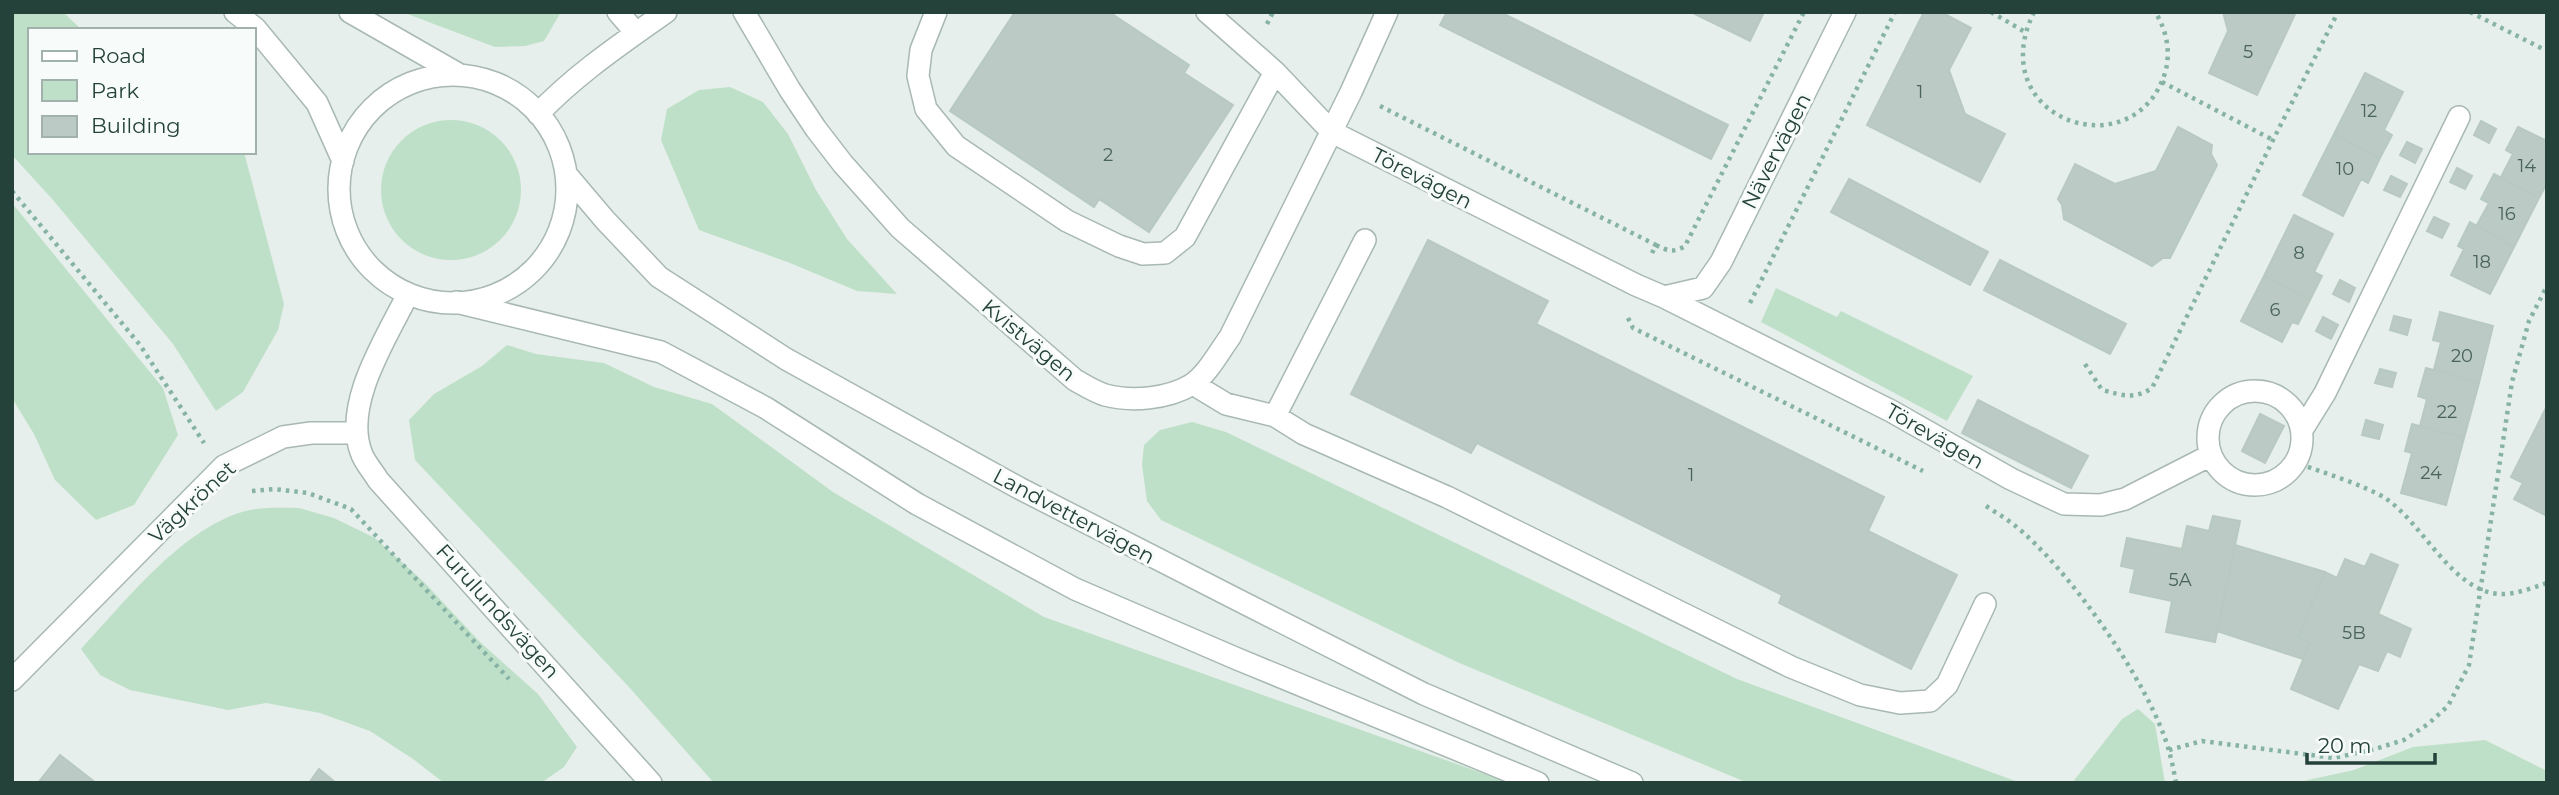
<svg xmlns="http://www.w3.org/2000/svg" width="2559" height="795" font-family="Montserrat,sans-serif">
<rect width="100%" height="100%" fill="#e6efeb"/>
<path fill="#bfe0c8" d="M12,12H63L82,30H30V152H244L284,304L278,330L243,392L216,411L173,344L53,200L12,155Z
M402,12H561L544,41L525,46L495,47Z
M730,87L763,102L788,134L816,190L847,239L897,294L857,291L790,263L699,230L661,140L667,109L699,90Z
M381 190a70 70 0 1 1 140 0a70 70 0 1 1-140 0Z
M12,203L163,388L178,435L134,505L96,520L55,480L34,434L12,398Z
M1776,288L1837,317L1841,311L1973,376L1947,421L1761,322Z
M507,345L536,354L604,363L654,387L712,404L833,492L1044,617L1510,783H714L628,686L415,460L409,420L434,394L482,366Z
M1192,422L1226,432L1737,679L2021,783H1748L1457,662L1161,520L1147,501L1142,465L1144,445L1160,430Z
M299,508L334,518L375,538L424,582L480,642L538,694L577,747L564,767L541,783H444L413,759L370,731L320,713L266,703L228,710L130,690L100,675L81,649C125,602 185,524 250,510C265,507 283,508 299,508Z
M2138,709L2155,724L2165,783H2072L2122,719Z
M2485,740L2547,771V783H2294L2354,770L2413,747Z"/>
<path fill="#bbcac4" stroke="#b8c9c2" stroke-width="2" d="M1015,12H1109L1189,65L1184,73L1233,105L1149,232L1099,199L1094,207L950,111Z
M1447,12H1500L1728,125L1711,159L1440,25Z
M1691,12H1764L1750,41Z
M1924,12H1941L1971,28L1949,70L1965,114L2005,134L1980,182L1867,125Z
M2223,12H2296L2257,95L2209,73L2228,31Z
M2365,73L2403,92L2384,130L2392,135L2380,158L2334,134Z
M2481,121L2496,129L2489,143L2474,135Z
M2178,127L2212,145L2211,154L2217,165L2170,258H2163L2152,266L2064,219L2062,205L2058,199L2075,164L2115,184L2156,171Z
M2518,127L2547,141V183L2539,198L2501,177L2513,154L2506,150Z
M2334,134L2380,158L2368,183L2361,179L2343,216L2303,195Z
M2407,142L2422,149L2415,163L2400,155Z
M2457,168L2472,176L2465,189L2450,182Z
M2494,174L2539,198L2514,247L2477,225L2489,203L2481,199Z
M2391,176L2407,184L2400,197L2384,190Z
M1849,179L1988,252L1970,285L1831,212Z
M2294,215L2333,234L2314,272L2322,276L2310,300L2264,276Z
M2434,217L2449,224L2442,238L2427,231Z
M2470,222L2514,247L2490,294L2451,275L2464,249L2458,246Z
M1428,240L1548,301L1536,324L1884,497L1868,531L1957,575L1911,669L1779,603L1782,595L1477,443L1471,453L1351,394Z
M2000,260L2126,324L2110,354L1984,290Z
M2264,276L2310,300L2298,324L2292,322L2282,342L2241,321Z
M2340,280L2355,288L2349,302L2333,294Z
M2440,312L2493,326L2479,383L2434,369L2441,342L2433,340Z
M2394,316L2411,320L2407,335L2390,330Z
M2323,317L2338,325L2331,339L2316,331Z
M2426,368L2479,383L2464,438L2420,426L2427,399L2418,396Z
M2380,369L2396,373L2392,387L2375,383Z
M1978,400L2088,456L2071,488L1962,433Z
M2547,406V516L2514,499L2523,483L2511,477Z
M2260,414L2284,426L2265,463L2242,451Z
M2366,420L2383,425L2379,439L2362,435Z
M2412,424L2464,438L2446,505L2401,493L2412,453L2405,451Z
M2213,516L2240,521L2215,642L2166,632L2172,601L2130,592L2135,569L2121,566L2127,538L2182,549L2187,526L2209,531Z
M2235,545L2325,572L2298,637L2310,643L2303,659L2217,631Z
M2371,554L2398,565L2378,614L2411,629L2400,657L2387,651L2378,671L2359,664L2338,709L2291,689L2310,643L2298,637L2325,572L2337,578L2345,559L2365,567Z
M60,755L96,783H38Z
M319,769L336,783H309Z"/>
<g fill="none" stroke-linecap="round" stroke-linejoin="round">
<defs>
<path id="minor" d="M235,12L255,28L317,103L343,161
M350,12L460,75
M618,12L636,33
M744,12L790,90L816,129L843,164L900,228L1075,380C1084,385 1095,392 1105,395C1132,402 1167,399 1191,385C1207,375 1219,352 1230,337L1351,92L1387,12
M936,12L921,50L918,76L926,109L956,146L1067,221L1119,246L1143,254L1165,253L1185,237L1275,72
M1207,12L1275,72L1332,132L1636,285L1664,297L1703,288L1721,262L1845,12
M339 189a114 114 0 1 1 228 0a114 114 0 1 1-228 0Z
M538,114C576,74 621,44 666,12
M566,174L605,220L659,277L786,359L1019,488L1238,600L1424,694L1632,783
M408,294C387,337 343,403 361,452C364,462 373,471 378,480L651,783
M1664,297L1891,411L2011,479L2064,504L2101,505L2125,499L2211,455
M456,302L661,352L766,408L917,504L1075,589L1235,658L1538,783
M1193,384L1226,404L1275,416L1304,434L1447,497L1791,667L1860,695L1900,703L1930,701L1947,685L1985,604
M2208 438a47 47 0 1 1 94 0a47 47 0 1 1-94 0Z
M1275,416L1365,240
M2302,430L2325,393L2459,117
M12,680L224,466L283,437L311,433H356"/>
</defs>
<use href="#minor" stroke="#a8b8b2" stroke-width="24"/>
<path stroke="#86b3a5" stroke-width="4.5" stroke-dasharray="3.5 5" stroke-linecap="butt" d="M1991,12L2025,32
M2034,12C1981,120 2134,171 2165,73C2171,53 2167,30 2155,12
M2470,12L2547,51
M1267,24L1273,12
M2162,82L2273,140
M1380,106L1656,245L1651,255
M12,191L140,345L204,443
M1656,245C1668,251 1674,253 1685,246L1804,12
M1750,303L1895,12
M1628,318L1633,328L1923,471
M2085,364L2102,390C2122,395 2134,400 2152,388L2273,140L2338,12
M2300,464C2324,473 2364,485 2385,498C2422,522 2452,591 2499,594C2514,595 2532,588 2547,583
M252,491L274,489L308,493L351,509L509,679
M1986,506C1995,512 2004,517 2013,524C2067,566 2151,685 2169,751C2172,761 2174,772 2176,783
M2169,750L2202,741L2334,758L2375,749L2404,740L2428,724L2448,706L2469,665L2512,382L2529,321L2547,286"/>
<use href="#minor" stroke="#fff" stroke-width="21"/>
</g>
<g text-anchor="middle" dominant-baseline="central" stroke-width="6" stroke-linejoin="round" paint-order="stroke">
<g font-size="18" fill="#4a645c">
<text x="2248" y="52">5</text>
<text x="1920" y="92">1</text>
<text x="2369" y="111">12</text>
<text x="1108" y="155">2</text>
<text x="2527" y="166">14</text>
<text x="2345" y="169">10</text>
<text x="2507" y="214">16</text>
<text x="2299" y="253">8</text>
<text x="2482" y="262">18</text>
<text x="2275" y="310">6</text>
<text x="2462" y="356">20</text>
<text x="2447" y="412">22</text>
<text x="2431" y="473">24</text>
<text x="1691" y="475">1</text>
<text x="2180" y="580">5A</text>
<text x="2354" y="633">5B</text>
</g>
<g font-size="21" fill="#24423a" stroke="#f7fbf9">
<text transform="translate(1776 151) rotate(-63)">Nävervägen</text>
<text transform="translate(1422 178) rotate(27)">Törevägen</text>
<text transform="translate(1029 340) rotate(40)">Kvistvägen</text>
<text transform="translate(1935 436) rotate(30)">Törevägen</text>
<text transform="translate(192 502) rotate(-43)">Vägkrönet</text>
<text transform="translate(1074 516) rotate(28)">Landvettervägen</text>
<text transform="translate(498 611) rotate(48)">Furulundsvägen</text>
</g>
</g>
<rect width="2559" height="795" fill="none" stroke="#24423a" stroke-width="28"/>
<rect x="28" y="28" width="228" height="126" fill="#f7fbf9" stroke="#a3b1ad" stroke-width="2"/>
<rect x="42" y="51" width="35" height="10" fill="#ffffff" stroke="#a3b1ad" stroke-width="2"/>
<text x="91" y="63" font-size="21" fill="#24423a">Road</text>
<rect x="42" y="80" width="35" height="21" fill="#bfe0c8" stroke="#a3b1ad" stroke-width="2"/>
<text x="91" y="98" font-size="21" fill="#24423a">Park</text>
<rect x="42" y="116" width="35" height="21" fill="#bbcac4" stroke="#a3b1ad" stroke-width="2"/>
<text x="91" y="133" font-size="21" fill="#24423a">Building</text>
<path d="M2307 753v10h128v-10" fill="none" stroke="#24423a" stroke-width="3.5"/>
<text x="2318" y="753" font-size="21" fill="#24423a" stroke="#f7fbf9" stroke-width="5" paint-order="stroke">20 m</text>
</svg>
